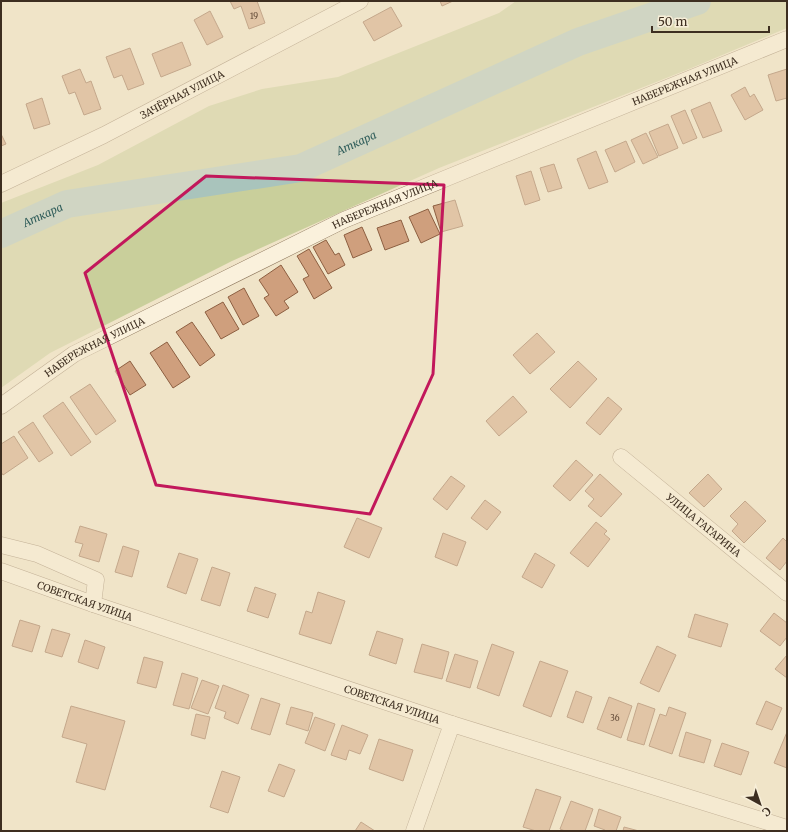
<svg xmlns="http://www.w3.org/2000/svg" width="788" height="832" font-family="Merriweather,serif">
<rect width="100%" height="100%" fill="#f0e4c8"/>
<path fill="#c9cf9b" d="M516,1H787V28L689,69L439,168L232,261L50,353L1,388V203L98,165L209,106L262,89L338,77L499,13Z"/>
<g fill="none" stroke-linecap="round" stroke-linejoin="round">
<path stroke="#a9c4bc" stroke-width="28" id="s1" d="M1,234L67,204L301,168L578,42L697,1"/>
</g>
<path fill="#cf9f7d" stroke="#8d5f41" d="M230,1H257L265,23L249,29L241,6L234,9Z
M440,1H453L442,6Z
M391,7L402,26L374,41L363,22Z
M210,11L223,37L207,45L194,20Z
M182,42L191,65L161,77L152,54Z
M130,48L144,84L128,90L122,75L114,78L106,57Z
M80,69L86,83L91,81L101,109L84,115L75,92L69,94L62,76Z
M787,69V98L776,101L768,75Z
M745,87L750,97L754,94L763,110L745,120L731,95Z
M42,98L50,124L34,129L26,104Z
M710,102L722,131L703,138L691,110Z
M685,110L697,138L683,144L671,116Z
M668,124L678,148L659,156L649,132Z
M646,133L658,157L643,164L631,140Z
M1,134L6,144L1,146Z
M626,141L635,162L615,172L605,150Z
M596,151L608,182L589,189L577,159Z
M554,164L562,188L548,192L540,168Z
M531,171L540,200L525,205L516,176Z
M455,200L463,226L441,232L433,206Z
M428,209L440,234L421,243L409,217Z
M401,220L409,241L385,250L377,228Z
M362,227L372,250L353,258L344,235Z
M326,240L335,255L339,253L345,265L328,274L313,247Z
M309,249L332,288L314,299L303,279L309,276L297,256Z
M281,265L298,292L284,301L289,308L276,316L264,298L269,295L259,280Z
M244,288L259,316L243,325L228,297Z
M223,302L239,329L221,339L205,312Z
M192,322L215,355L200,366L176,332Z
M537,333L555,352L530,374L513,355Z
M167,342L190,377L173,388L150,353Z
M130,361L146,385L130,395L115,371Z
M578,361L597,379L570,408L550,389Z
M90,384L116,421L96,435L70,397Z
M513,396L527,412L499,436L486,421Z
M608,397L622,409L600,435L586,423Z
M63,402L91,442L71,456L43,416Z
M33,422L53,453L39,462L18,432Z
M14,436L28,458L3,475L1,472V444Z
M576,460L593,475L570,501L553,486Z
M600,474L622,494L601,517L588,506L594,499L585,491Z
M708,474L722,489L704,507L689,493Z
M451,476L465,486L447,510L433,499Z
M485,500L501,512L487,530L471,518Z
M745,501L766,521L744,543L732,531L738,524L730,516Z
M357,518L382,528L369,558L344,547Z
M596,522L607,531L604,534L610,539L588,567L570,553Z
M80,526L107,534L99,562L79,556L83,544L75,542Z
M443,533L466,542L457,566L435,557Z
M783,538L787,542V561L780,570L766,558Z
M123,546L139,551L132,577L115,572Z
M179,553L198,559L186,594L167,587Z
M535,553L555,565L542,588L522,577Z
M212,567L230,573L220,606L201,600Z
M255,587L276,594L268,618L247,611Z
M318,592L345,601L331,644L299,634L306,611L312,613Z
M774,613L787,623V637L780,646L760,631Z
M695,614L728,624L721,647L688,637Z
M20,620L40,626L32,652L12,646Z
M52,629L70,634L62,657L45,652Z
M377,631L403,639L396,664L369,655Z
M85,640L105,647L98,669L78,662Z
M422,644L449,652L442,679L414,672Z
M492,644L514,652L499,696L477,688Z
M657,646L676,655L659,692L640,683Z
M455,654L478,661L470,688L446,681Z
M787,655V678L775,669Z
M144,657L163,662L156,688L137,683Z
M540,661L568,671L551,717L523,706Z
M182,673L198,678L189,709L173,705Z
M202,680L219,686L208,714L191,708Z
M223,685L249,695L238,724L224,718L226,712L215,708Z
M576,691L592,697L583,723L567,717Z
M609,697L632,706L621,738L597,729Z
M261,698L280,704L270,735L251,729Z
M766,701L782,708L772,730L756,724Z
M638,703L655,709L644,745L627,740Z
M71,706L125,721L105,790L76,782L87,744L62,737Z
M291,707L313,713L308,731L286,724Z
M669,707L686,713L672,754L649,746L660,714L666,716Z
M196,714L210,717L205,739L191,735Z
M315,717L335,724L325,751L305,743Z
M342,725L368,735L360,754L349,750L346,760L331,755Z
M686,732L711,740L704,763L679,756Z
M787,732V768L774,763Z
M379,739L413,750L403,781L369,769Z
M722,743L749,752L741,775L714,766Z
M279,764L295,770L284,797L268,791Z
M222,771L240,777L228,813L210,807Z
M536,789L561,797L549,831H536L523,827Z
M571,801L593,809L585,831H565L560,829Z
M599,809L621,817L616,831H604L605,830L594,826Z
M361,822L375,831H355Z
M624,827L639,831H623Z"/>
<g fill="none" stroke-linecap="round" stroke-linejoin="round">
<defs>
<g id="minor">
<path id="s2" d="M1,184L104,135L360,1"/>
<path id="s3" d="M1,406L74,354L344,220L787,39"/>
<path id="s4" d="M621,457L787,593"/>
<path d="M1,545L37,554L96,580L93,604"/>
<path id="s5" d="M1,571L93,604L452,724L787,828"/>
<path d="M414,831L452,724"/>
</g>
</defs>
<use href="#minor" stroke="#8d765c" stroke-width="17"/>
<use href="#minor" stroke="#faf1dc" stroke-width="16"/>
</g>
<path d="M0 0H788V832H0ZM206,176L444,185L433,374L370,514L156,485L85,273Z" fill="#f0e4c8" fill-opacity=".55" fill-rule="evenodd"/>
<path fill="none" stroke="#c2185b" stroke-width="3" stroke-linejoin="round" d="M206,176L444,185L433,374L370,514L156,485L85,273Z"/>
<g text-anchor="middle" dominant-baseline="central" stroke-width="3" stroke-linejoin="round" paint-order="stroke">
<g font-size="8" fill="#624a37">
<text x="254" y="16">19</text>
<text x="615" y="718">36</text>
</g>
<g font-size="10" fill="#3d2e20" stroke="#f7eed8">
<text stroke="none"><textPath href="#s3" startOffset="759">НАБЕРЕЖНАЯ УЛИЦА</textPath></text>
<text stroke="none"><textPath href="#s2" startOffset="202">ЗАЧЁРНАЯ УЛИЦА</textPath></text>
<text stroke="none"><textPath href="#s3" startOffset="435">НАБЕРЕЖНАЯ УЛИЦА</textPath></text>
<text stroke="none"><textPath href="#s3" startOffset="111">НАБЕРЕЖНАЯ УЛИЦА</textPath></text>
<text stroke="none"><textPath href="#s4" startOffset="107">УЛИЦА ГАГАРИНА</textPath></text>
<text stroke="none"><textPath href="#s5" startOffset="89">СОВЕТСКАЯ УЛИЦА</textPath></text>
<text stroke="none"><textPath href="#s5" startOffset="413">СОВЕТСКАЯ УЛИЦА</textPath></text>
</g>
<g font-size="11" font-style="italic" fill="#2f5d5a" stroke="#f7eed8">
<text stroke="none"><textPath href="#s1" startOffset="370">Аткара</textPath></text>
<text stroke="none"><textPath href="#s1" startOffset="46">Аткара</textPath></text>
</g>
</g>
<rect width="788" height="832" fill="none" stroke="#3d2e20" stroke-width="4"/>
<g transform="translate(760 804) rotate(140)" stroke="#f7eed8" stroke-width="3" paint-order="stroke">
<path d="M0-3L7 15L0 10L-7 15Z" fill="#3d2e20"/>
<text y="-6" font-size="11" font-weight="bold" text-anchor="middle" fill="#3d2e20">С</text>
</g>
<path d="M652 26v6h117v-6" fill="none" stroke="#3d2e20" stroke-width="2"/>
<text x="658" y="26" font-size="12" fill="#3d2e20" stroke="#f7eed8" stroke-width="3" paint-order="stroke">50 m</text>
</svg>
